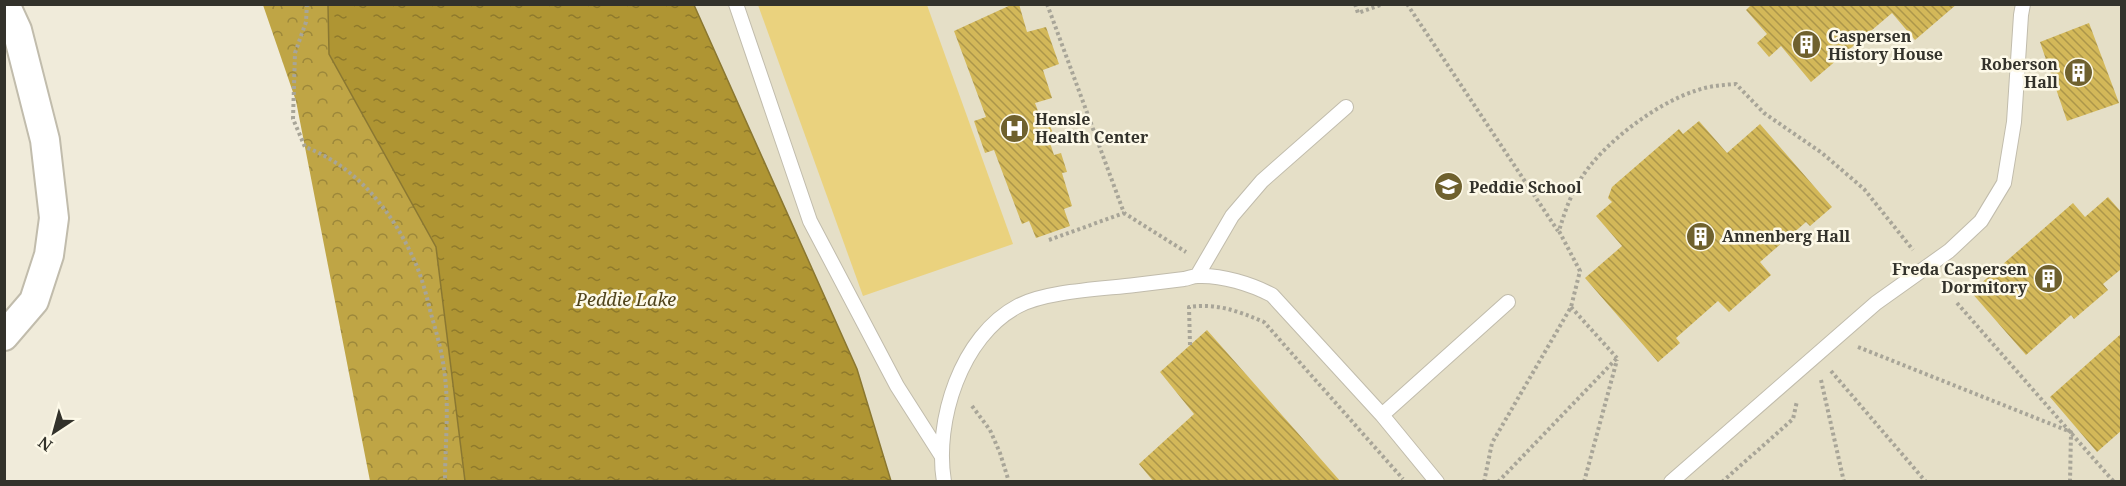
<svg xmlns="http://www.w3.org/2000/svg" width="2126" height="486" font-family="'Noto Serif',serif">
<defs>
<pattern id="forest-crowns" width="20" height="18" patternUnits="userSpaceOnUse" patternTransform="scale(1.5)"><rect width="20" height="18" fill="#bfa545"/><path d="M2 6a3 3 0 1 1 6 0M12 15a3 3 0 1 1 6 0" fill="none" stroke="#9c873a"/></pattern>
<pattern id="water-ripples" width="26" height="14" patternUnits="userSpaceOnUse" patternTransform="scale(1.5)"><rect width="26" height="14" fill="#af9533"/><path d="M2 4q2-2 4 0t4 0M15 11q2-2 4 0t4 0" fill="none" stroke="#8f7a2b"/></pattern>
<pattern id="building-back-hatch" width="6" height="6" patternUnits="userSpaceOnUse" patternTransform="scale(1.5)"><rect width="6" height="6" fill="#d3b859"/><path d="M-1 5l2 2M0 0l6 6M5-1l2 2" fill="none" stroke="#ac964a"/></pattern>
</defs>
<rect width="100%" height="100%" fill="#f0ebda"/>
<path fill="#e5dfc7" d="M694,5H2121V481H891L857,369Z"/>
<path fill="url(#forest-crowns)" d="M263,5H328L329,54L436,247L465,481H370L296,101Z"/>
<path fill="#ead27e" d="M758,5H927L1013,244L863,296Z"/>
<path fill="url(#water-ripples)" stroke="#8a7731" stroke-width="1.5" d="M328,5H694L857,369L891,481H465L436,247L329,54Z"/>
<path fill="url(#building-back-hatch)" d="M1013,4H1019L1027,32L1046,27L1059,64L1043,70L1052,98L1035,103L1041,119L1047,118L1054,136L1048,137L1054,155L1061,153L1067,172L1062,173L1072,206L1064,209L1070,226L1036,238L1029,221L1022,224L994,150L985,153L974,121L986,117L954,31Z
M1752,4H1957L1915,40L1892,13L1811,82L1781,46L1769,57L1757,43L1767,34L1746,10Z
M2089,23L2119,103L2067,121L2040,42Z
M1699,121L1727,153L1760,124L1832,207L1810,226L1806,222L1760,262L1771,275L1729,312L1718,301L1676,338L1680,343L1658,362L1585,278L1622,246L1596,216L1612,202L1608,198L1612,187L1679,129L1683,134Z
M2108,197L2122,213V272L2120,270L2103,284L2108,290L2074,319L2071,315L2026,355L1971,292L2073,203L2085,217Z
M1207,330L1341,482H1154L1139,464L1194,414L1160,372Z
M2122,333V430L2097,452L2050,397Z"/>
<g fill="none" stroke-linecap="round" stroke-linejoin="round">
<defs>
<path id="lane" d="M736,4L810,221L897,386L941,455
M1197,276L1232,216L1262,181L1346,107
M1382,415L1508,302
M944,482C934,421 961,336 1018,306C1046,291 1102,289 1135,285C1151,283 1168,281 1184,279C1189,278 1193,276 1198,276C1222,275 1251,284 1272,295L1382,415L1437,482
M1671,482L1876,303L1949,251L1981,221L2004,183L2014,122L2021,15L2023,4"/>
<path id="street" d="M4,336L34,301L49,255L54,218L45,140L17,30L5,4"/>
</defs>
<use href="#lane" stroke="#c1bcac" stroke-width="16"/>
<use href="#street" stroke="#c1bcac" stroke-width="32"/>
<path stroke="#a8a598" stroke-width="4" stroke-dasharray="3 3" stroke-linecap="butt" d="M307,4L306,22L295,53L293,119L305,147C356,166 393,212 415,262C422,278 427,297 431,314C437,334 443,356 445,377C449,410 445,448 445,482
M1047,4L1124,213L1186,252
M1355,4L1358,13L1383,4
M1407,4L1558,231
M1049,240L1124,213
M1957,303L2114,482
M1571,307L1617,358
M1190,345L1189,307C1217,303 1238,311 1264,322L1403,479
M1858,347L2071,432L2070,482
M1831,371L1926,482
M1821,380L1844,482
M972,406L990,430L1000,453L1009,482
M1484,482L1492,443L1571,307L1580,271L1559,231C1564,214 1570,196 1580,180C1602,144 1655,104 1695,91C1708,86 1722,85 1736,84L1764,113L1822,153L1864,189L1913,250
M1498,482L1617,358
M1584,482L1617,360
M1722,482L1793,419L1797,401"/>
<use href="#lane" stroke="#fff" stroke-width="14"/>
<use href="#street" stroke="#fff" stroke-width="28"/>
</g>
<defs>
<symbol id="building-disc" viewBox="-11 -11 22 22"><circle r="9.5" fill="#6f612e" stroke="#fdf9e8"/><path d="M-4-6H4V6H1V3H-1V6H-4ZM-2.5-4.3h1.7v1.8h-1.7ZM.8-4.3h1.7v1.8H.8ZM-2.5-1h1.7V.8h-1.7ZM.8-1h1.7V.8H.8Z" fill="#fff"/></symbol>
<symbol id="hospital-disc" viewBox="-11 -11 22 22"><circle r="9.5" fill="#6f612e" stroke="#fdf9e8"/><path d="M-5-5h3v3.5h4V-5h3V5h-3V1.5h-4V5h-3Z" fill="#fff"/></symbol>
<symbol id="school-disc" viewBox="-11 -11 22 22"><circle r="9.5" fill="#6f612e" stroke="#fdf9e8"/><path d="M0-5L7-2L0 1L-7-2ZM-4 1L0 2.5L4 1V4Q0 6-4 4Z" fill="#fff"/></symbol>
</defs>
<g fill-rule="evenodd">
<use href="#building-disc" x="1790" y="28" width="33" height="33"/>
<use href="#building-disc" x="2062" y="56" width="33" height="33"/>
<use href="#hospital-disc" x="998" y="112" width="33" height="33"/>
<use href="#school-disc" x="1432" y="170" width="33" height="33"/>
<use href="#building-disc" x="1684" y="220" width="33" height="33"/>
<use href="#building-disc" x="2032" y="262" width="33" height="33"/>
</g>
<g text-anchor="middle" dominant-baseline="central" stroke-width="5" stroke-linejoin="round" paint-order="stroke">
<g font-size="16" font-weight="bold" fill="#33322b" stroke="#fdf9e8" text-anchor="start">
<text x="1828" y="36">Caspersen<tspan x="1828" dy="18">History House</tspan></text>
<text x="2058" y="64" text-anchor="end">Roberson<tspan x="2058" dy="18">Hall</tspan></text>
<text x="1035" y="119">Hensle<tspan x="1035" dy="18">Health Center</tspan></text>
<text x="1469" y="187">Peddie School</text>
<text x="1722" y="236">Annenberg Hall</text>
<text x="2027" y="269" text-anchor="end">Freda Caspersen<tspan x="2027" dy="18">Dormitory</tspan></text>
</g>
<g font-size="18" font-style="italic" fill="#4f431b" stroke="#fdf9e8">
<text x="626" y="299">Peddie Lake</text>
</g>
</g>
<rect width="2126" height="486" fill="none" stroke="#33322b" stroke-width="12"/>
<g transform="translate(54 432) rotate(216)" stroke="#fdf9e8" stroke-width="4.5" paint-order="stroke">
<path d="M0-4.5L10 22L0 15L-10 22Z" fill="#33322b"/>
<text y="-9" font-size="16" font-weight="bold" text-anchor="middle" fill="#33322b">N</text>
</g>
</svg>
